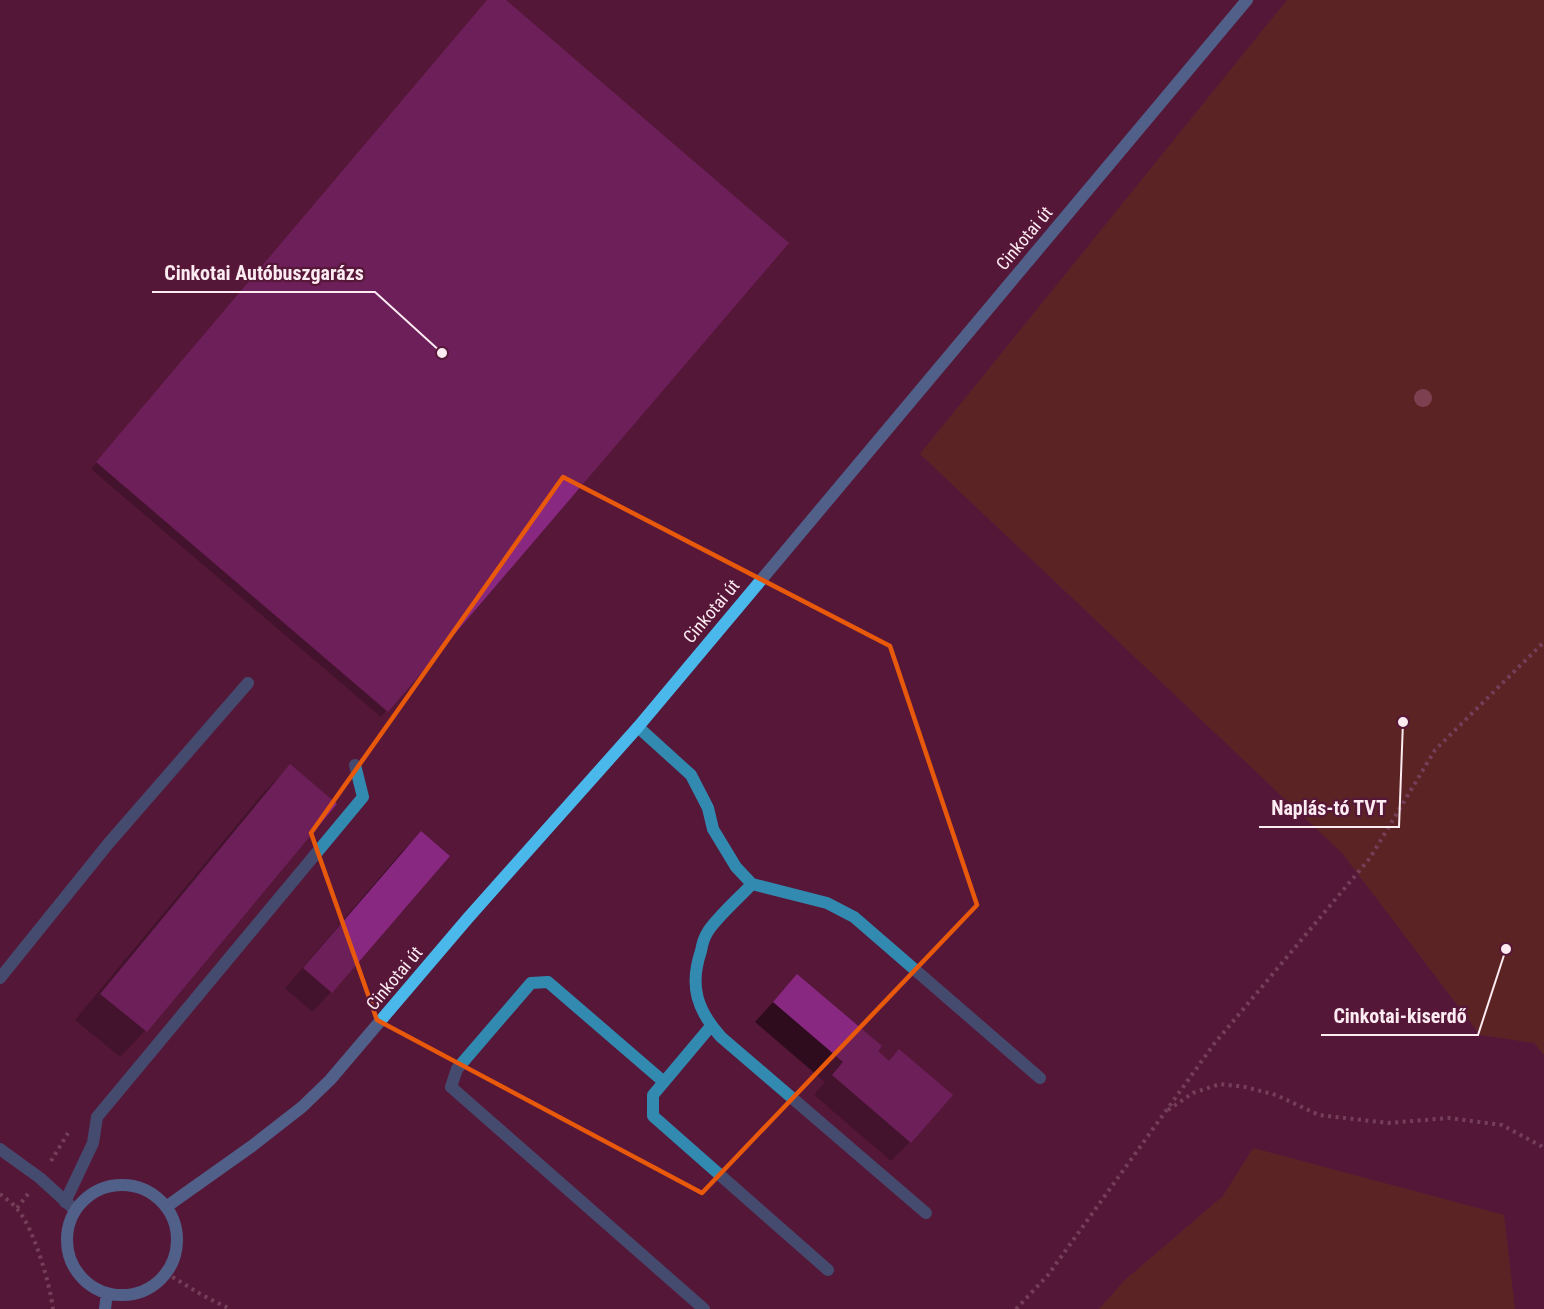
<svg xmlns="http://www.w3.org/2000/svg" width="1544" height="1309" font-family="'Roboto Condensed',sans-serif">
<rect width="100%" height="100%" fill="#561738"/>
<path fill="#65320d" d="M1287,0H1544V1055L1534,1043L1480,1035L1342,853L920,454Z
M1253,1148L1504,1215L1515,1309H1099L1125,1280L1223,1196Z"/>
<path fill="#0007" d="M488,0H504L787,244L381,717L91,469Z
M290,766L335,804L145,1031L120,1057L75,1020L264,792Z
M421,833L448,857L331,992L312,1012L285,988L402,852Z
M797,976L888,1063L910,1142L891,1161L814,1095L825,1082L755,1022Z"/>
<path fill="#882880" d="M487,0H506L789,243L388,712L96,462Z
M290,764L337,804L147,1032L100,994Z
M421,831L450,856L332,993L303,968Z
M797,974L882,1046L878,1051L889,1061L899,1049L953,1095L911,1143L832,1075L843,1062L773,1002Z"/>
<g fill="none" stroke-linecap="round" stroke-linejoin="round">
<path stroke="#9b6f84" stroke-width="4" stroke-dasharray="3 4.5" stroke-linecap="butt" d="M1168,1110L1193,1093L1220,1084L1245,1087L1276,1095L1319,1115L1388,1123L1449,1118L1502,1125L1541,1146L1544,1150
M51,1161L68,1133
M0,1194C6,1199 14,1204 18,1210C34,1229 50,1284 53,1309
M17,1208L28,1194
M166,1273L202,1295L230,1309
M1016,1309L1048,1275L1214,1044L1370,858L1435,750L1544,642"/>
<path stroke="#328ab1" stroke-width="12" d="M638,727L691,775L708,808L713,829L736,867L752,884L827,903L854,917L1040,1078
M752,884C740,897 714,920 707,933C704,938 702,945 701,951C689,986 697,1010 721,1037L926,1213
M0,978L108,844L248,683
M711,1026L653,1095V1116L828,1270
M664,1082L548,982L531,983L457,1069L451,1087L704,1309
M65,1202L93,1143L97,1117L363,797L355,765"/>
<path stroke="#328ab1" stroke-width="12" d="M0,1149L40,1178L74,1209"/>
<path stroke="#4ab8eb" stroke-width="12" d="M67 1240a55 55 0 1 1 110 0a55 55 0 1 1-110 0Z
M166,1207L252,1146L302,1107L330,1080L468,918L638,727L1247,0
M105,1309L107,1293"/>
</g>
<circle fill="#ac716e" cx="1423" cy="398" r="9"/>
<path d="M0 0H1544V1309H0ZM563,477L890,646L977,905L702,1193L377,1020L311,833Z" fill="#561738" fill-opacity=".55" fill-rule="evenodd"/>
<path fill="none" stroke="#e8590c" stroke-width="4.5" stroke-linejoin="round" d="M563,477L890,646L977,905L702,1193L377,1020L311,833Z"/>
<g text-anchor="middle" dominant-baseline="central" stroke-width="4.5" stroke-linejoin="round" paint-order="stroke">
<g font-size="18" fill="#fcebf1" stroke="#561738">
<text transform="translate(1024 238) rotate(-50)">Cinkotai út</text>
<text transform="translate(711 611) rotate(-50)">Cinkotai út</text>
<text transform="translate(394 978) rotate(-50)">Cinkotai út</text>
</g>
</g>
<path fill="none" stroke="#fcebf1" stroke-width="2" d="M442 353L375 292H152M1403 722L1399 827H1259M1506 949L1478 1035H1321"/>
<g fill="#fcebf1" stroke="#561738" stroke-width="2">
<circle cx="442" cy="353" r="6"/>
<circle cx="1403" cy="722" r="6"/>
<circle cx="1506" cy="949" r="6"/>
</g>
<g font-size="20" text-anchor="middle" font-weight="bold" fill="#fcebf1" stroke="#561738" stroke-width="4.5" stroke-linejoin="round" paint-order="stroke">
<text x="264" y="280">Cinkotai Autóbuszgarázs</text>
<text x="1329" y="815">Naplás-tó TVT</text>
<text x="1400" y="1023">Cinkotai-kiserdő</text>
</g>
</svg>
